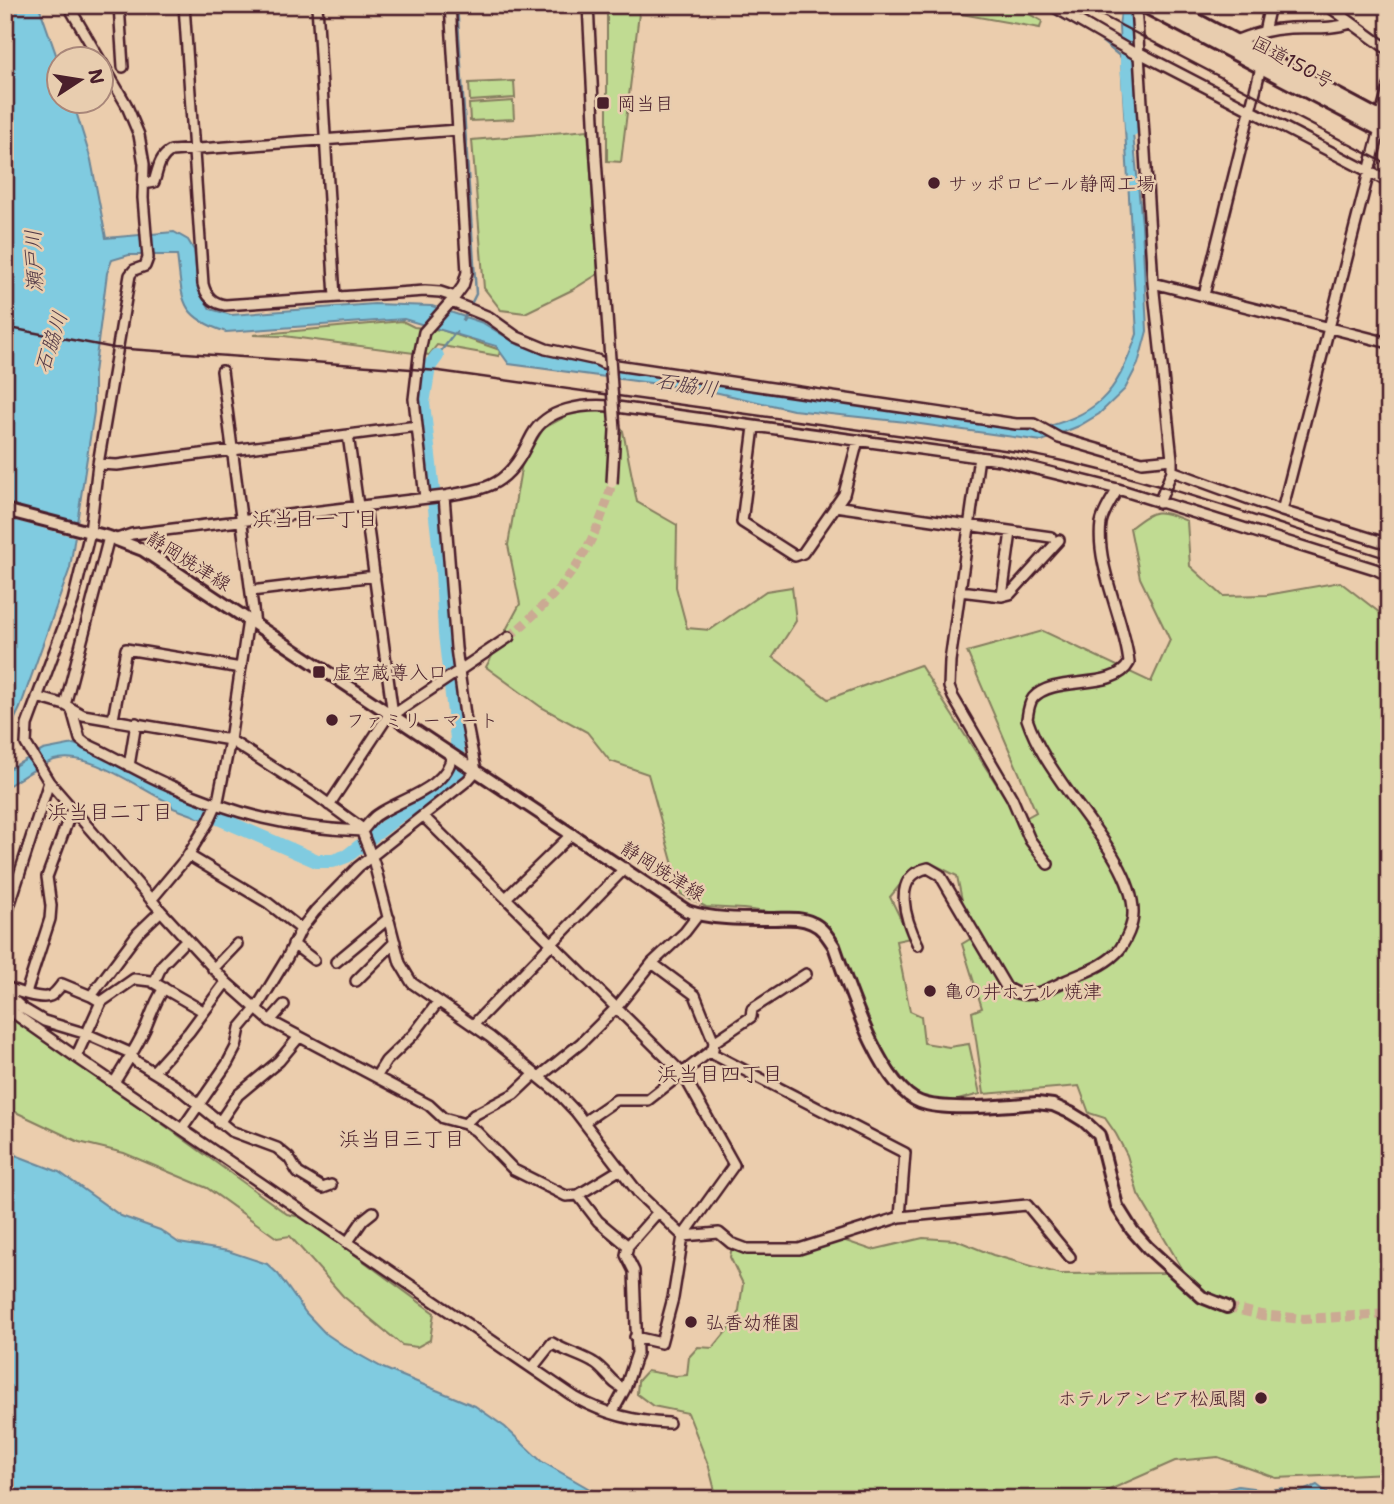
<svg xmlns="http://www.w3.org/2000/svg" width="1394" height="1504" font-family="'Shantell Sans','Klee One',sans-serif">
<rect width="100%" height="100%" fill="#ebcdad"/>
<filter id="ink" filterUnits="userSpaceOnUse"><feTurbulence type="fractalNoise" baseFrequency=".0143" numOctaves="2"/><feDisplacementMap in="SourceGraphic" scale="14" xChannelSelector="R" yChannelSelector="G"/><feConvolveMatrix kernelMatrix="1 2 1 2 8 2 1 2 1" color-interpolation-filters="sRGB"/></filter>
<g filter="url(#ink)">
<path fill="#c0db92" stroke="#857d5e" stroke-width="2" d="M607,5H640L621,162L607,161Z
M911,5H1013L1042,21L1040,28Z
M514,81L515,98L470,101L469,83Z
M513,101L514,119L470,121L469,104Z
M588,130L598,274L572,290L525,313L501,310L484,288L472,140Z
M402,321L414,327L442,330L500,350L499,356L437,345L429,355L284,336L253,335Z
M581,408L606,411L623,431L637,502L677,525L676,587L687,628L710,630L766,591L792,587L796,621L773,657L828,699L920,665L1020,821L1036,812L967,652L1043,631L1151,682L1170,640L1140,578L1130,528C1156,508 1157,509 1187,521L1190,566L1223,596L1267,595L1340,582L1389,620V1168L1381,1180L1389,1171V1473L1276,1478L1218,1457L1175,1461L1089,1499H717L709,1467L688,1413L653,1406L637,1394L638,1381L647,1371L676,1376L687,1375L689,1357L698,1347L713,1348L738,1317L743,1284L730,1257L732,1246L765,1252L837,1238L872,1250L923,1238L956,1240L993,1255L1060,1274L1162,1273L1183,1270L1138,1194L1127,1155L1116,1134L1105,1118L1089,1113L1079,1086L984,1094L972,1012L982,1008L962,944L970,939L957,876L929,862L908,875L890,897L910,938L896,941L910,1011L921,1016L924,1043L949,1047L969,1044L980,1094L947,1103L918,1098L879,1049L832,932L811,917L743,909L706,907L681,894L648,774L610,761L587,732L541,707L486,667L520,604L508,545L522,463L544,428Z
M5,1010L287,1214L305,1218L434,1313L430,1340L417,1347L402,1345L343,1296L290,1236L277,1238L207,1188L124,1153L79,1142L5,1107Z"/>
<path fill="#80cbe0" stroke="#6a8698" stroke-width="2" d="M5,5H38L40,9L59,63L60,102H73L91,160L106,238L174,232L188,240L194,250L198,288L210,309L231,315L374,304L432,306L483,323L519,345L600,366L1032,431C1098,414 1115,398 1137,334L1119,26L1122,5H1132L1126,63L1142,225L1147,331L1138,364L1125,389L1099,414L1079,426L1042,441L906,422L793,410L710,391L509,364L496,346L404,319L226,332C178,316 183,300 177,255H129L112,260L107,273L94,373V412L70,568L20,708L5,739Z
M74,744L96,752L167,788L166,790L212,807L206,820L173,808L170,803C139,789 88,749 54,760C38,766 21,778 6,787L9,800L5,803V771L43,750Z
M5,1151L59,1172L121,1216L160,1230L179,1243L228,1251L267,1264L278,1274L306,1313L325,1333L347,1348L383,1368L475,1406L505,1427L541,1461L607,1499H5Z
M1317,1485L1335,1499H1171L1209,1494L1238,1486L1253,1488L1261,1492L1283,1488L1287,1494L1298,1493Z"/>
<path fill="#ebcdad" d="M5,503L82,523L79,538L5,518Z"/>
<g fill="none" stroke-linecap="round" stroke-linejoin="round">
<path stroke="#6a8698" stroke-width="2.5" d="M457,5L476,294L463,320
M1039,5L1099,39L1127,62
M437,356L456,332"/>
<path stroke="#80cbe0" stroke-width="14" d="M1128,5L1127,62L1132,129
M200,810L317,861H333L347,856L400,815L449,785L458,772L457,739L445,634L442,570L423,403L429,367L437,356"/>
<path stroke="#cbaa93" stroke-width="9" stroke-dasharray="9 4.5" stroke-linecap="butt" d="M509,637C562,592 595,551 612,483"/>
<path stroke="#cbaa93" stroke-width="10" stroke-dasharray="10 5" stroke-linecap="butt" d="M1227,1307L1261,1315L1304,1319L1389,1314"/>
<defs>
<path id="minor" d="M68,5L100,60
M119,5L123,67
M184,5L203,284C206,296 212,303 225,305L425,291L440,292L455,297
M317,5L335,297
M588,5L596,159
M1051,5L1139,56
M1136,5L1153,283L1172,459V471L1159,503
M1327,5L1389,50
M1264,32L1270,5
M1235,41C1252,34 1272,29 1290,28C1311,27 1331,30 1351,23
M1138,52L1389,182
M102,63L126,104L139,135L144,164L143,198L148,258L145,266L134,270L130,275L98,464L90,532L73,601L27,725L26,744L49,782L161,911L226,982L270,1021L429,1105L443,1118L465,1124L476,1131L514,1170L566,1196L578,1195L621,1169
M1380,119L1389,86
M143,184L154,182C158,170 159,157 171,151L458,130
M1153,283L1389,343
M1204,295L1261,67
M452,302L489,317L517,337L546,349L597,360L603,363L1016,424H1034L1059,438L1142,462L1172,459
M222,371L255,624
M754,427L742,522L795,556L803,553L844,494L858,440
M348,435L358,506
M979,457L950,661L949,687L953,697L1012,798L1030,840L1048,864
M98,464L117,465L417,426
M1172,471L1282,511L1389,544
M425,498L414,399L419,356L424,332L455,297L463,286L467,272L450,5
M365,506L393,715L509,637
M835,506L1051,537
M1282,511L1380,129
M117,539L132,534L444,496
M251,591L375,576
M960,591L1002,596L1010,594L1059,540
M1002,596L1011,532
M37,697L65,705L83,715L230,740L316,795L360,827L374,863L400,963L412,983L490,1037L557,1092L576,1112L640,1195L683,1236L734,1165L683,1074L423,816
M65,705L109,537
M72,710L80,739L86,744C114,756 140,773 169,785C236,815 289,828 362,831
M113,719L126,649L241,668
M129,766L136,723
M329,805L390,713
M362,831C367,826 371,819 377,815C402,798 447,789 452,755
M188,855L268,903L301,929
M506,898L572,834
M151,900L187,857L209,821L218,801L230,740L248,620
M5,919L49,782
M293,944L314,960
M918,945C906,921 890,876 928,868L940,875L1006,987C1026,1003 1045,990 1065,981C1084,972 1106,966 1120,949C1126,940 1133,925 1133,914C1135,875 1090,823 1069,793C1052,769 1036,746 1027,719C1028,712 1029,703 1033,698C1054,674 1114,692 1129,663C1125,620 1095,566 1101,523C1103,512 1112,499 1118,489
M336,962L389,918
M213,969L237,944
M356,981L395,942
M154,983L162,965L186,940
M5,986C13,991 42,1000 50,996C55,994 59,988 62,984L91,996
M5,989L9,996L22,1008L44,1021L87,1034L128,1052L137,1062L176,1086L231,1131L277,1148L289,1158L298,1173L323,1188L331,1185
M26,993L50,919L51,906L47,877L72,809
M101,1002L91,996L138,933L161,911
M5,1003L15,1014L76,1057L576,1398C605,1414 636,1422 669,1423
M270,1021L284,1005
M473,1025L625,868
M714,1042L751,1017L752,1009L806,974
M709,1052L905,1153L900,1217
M76,1057L101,1002L134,979L151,981L203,1011
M153,1072L189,1032L226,982
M376,1077L386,1061L414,1034L438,1002
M539,1077L581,1043L617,1007L652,963L685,932L698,915
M114,1083C125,1065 136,1048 145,1029C151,1015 155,1002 164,988
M584,1122L616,1100H648L713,1049L714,1042L695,995L652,963
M219,1123L238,1095L279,1061L299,1037
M465,1124L474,1115L514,1094L535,1074
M182,1129L227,1064L236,1047L240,1028L256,1009L287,958L301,929L315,911L358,867L468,780L476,771L465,715L456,648L444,496C463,492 485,491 501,479C517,467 523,452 532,435C547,408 583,404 610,406L1000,460L1118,489L1375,569L1389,576
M578,1195L598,1221L628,1246
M347,1243L363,1220L373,1212
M635,1337L661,1343L673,1298L683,1236L719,1233L731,1243L747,1249H799L900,1217L1027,1205L1070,1257
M533,1367L552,1343C566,1352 581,1355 594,1363C606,1370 612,1385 625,1389L637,1353L634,1271L626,1255L628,1246L657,1213
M612,1413L625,1389"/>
<path id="major" d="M5,510L109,537L143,550L687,911C713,920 746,919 774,919C787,919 800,917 812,923C822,927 828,937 834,946C848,985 880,1087 920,1102C946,1112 1007,1105 1037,1103L1053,1105L1071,1113L1084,1121L1099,1135L1117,1206L1132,1230L1148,1248L1202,1297L1227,1307"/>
<path id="highway" d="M1143,5L1389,134
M1167,5L1389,123"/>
</defs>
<use href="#minor" stroke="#4a1f2b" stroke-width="14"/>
<use href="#major" stroke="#4a1f2b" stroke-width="16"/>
<use href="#highway" stroke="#4a1f2b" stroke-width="18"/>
<use href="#minor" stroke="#e8cdaf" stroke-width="9"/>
<use href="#major" stroke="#e8cdaf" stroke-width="10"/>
<use href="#highway" stroke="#e8cdaf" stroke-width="12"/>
<path stroke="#4a1f2b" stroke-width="2.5" d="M1082,5L1389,165
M5,327L114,348L439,371L1018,452C1145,475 1266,521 1389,559"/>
<defs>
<path id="minor-bridge" d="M596,159L615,430L612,483"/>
</defs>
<use href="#minor-bridge" stroke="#4a1f2b" stroke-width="14" stroke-linecap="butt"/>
<use href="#minor-bridge" stroke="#e8cdaf" stroke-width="9"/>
</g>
</g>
<g fill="#4a1f2b" stroke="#e8cdaf" stroke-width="2.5">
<rect x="596" y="96" width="14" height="14" rx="3.5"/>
<circle cx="934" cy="183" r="7"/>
<rect x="312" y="665" width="14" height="14" rx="3.5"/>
<circle cx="332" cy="720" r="7"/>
<circle cx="930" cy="991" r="7"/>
<circle cx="691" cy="1322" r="7"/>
<circle cx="1261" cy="1398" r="7"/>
</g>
<g text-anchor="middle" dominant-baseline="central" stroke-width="5" stroke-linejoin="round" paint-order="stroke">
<g font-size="19" fill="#4a1f2b" stroke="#e8cdaf">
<text transform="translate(1293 62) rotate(28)">国道150号</text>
<text transform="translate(189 561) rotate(32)">静岡焼津線</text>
<text transform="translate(663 871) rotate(32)">静岡焼津線</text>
</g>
<g font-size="19" fill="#4a1f2b" stroke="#e8cdaf" text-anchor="start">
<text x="617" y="103">岡当目</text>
<text x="948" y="183">サッポロビール静岡工場</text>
<text x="333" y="672">虚空蔵尊入口</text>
<text x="346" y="720">ファミリーマート</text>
<text x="944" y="991">亀の井ホテル 焼津</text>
<text x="705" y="1322">弘香幼稚園</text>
<text x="1247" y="1398" text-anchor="end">ホテルアンビア松風閣</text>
</g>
<g font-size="21" font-style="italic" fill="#523946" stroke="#e8cdaf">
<text transform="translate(34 261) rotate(-92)">瀬戸川</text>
<text transform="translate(51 342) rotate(-72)">石脇川</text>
<text transform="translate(687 385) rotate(9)">石脇川</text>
</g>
<g font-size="21" fill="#4a1f2b" stroke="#e8cdaf">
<text x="315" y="519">浜当目一丁目</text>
<text x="110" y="812">浜当目二丁目</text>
<text x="720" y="1074">浜当目四丁目</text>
<text x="402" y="1139">浜当目三丁目</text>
</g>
</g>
<rect width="1394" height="1504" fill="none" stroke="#e8cdaf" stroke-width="28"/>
<rect x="14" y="14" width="1366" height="1476" fill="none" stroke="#4a1f2b" stroke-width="2.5" filter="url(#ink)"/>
<g transform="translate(80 80) rotate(78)"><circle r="33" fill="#e8cdaf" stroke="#a9877a" stroke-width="2"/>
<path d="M0-5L12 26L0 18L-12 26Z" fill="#4a1f2b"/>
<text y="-10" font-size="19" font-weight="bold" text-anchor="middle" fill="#4a1f2b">N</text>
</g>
</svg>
